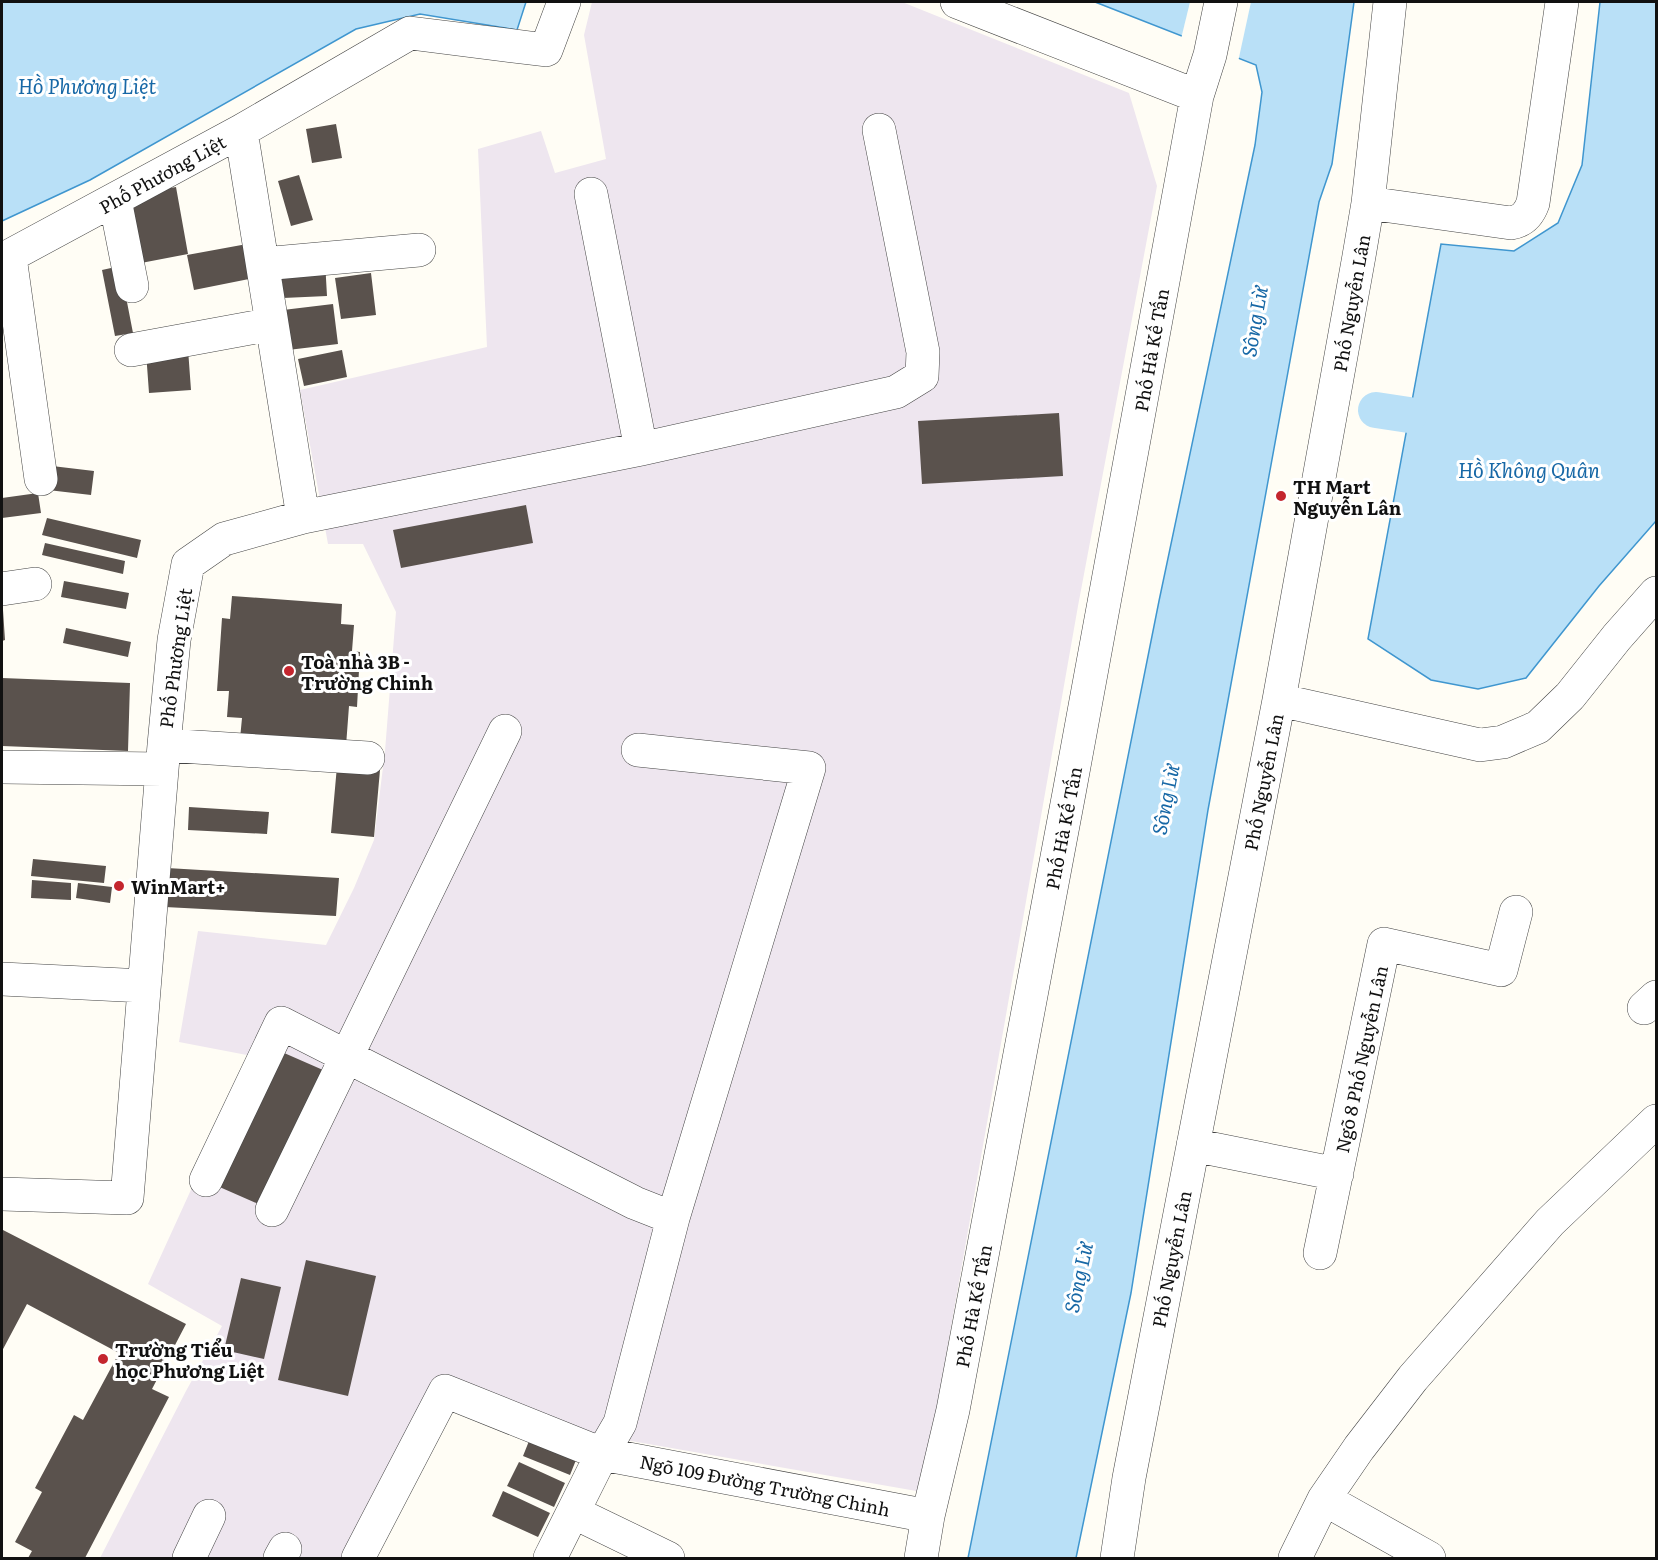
<svg xmlns="http://www.w3.org/2000/svg" width="1658" height="1560" font-family="Literata,serif">
<rect width="100%" height="100%" fill="#fffdf5"/>
<path fill="#eee6ef" d="M592,2H902L1129,93L1157,186L1078,606L922,1492L597,1435L443,1376L352,1558H100L186,1391L222,1326L148,1284L252,1056L179,1042L198,931L326,945L354,888L374,840L385,751L396,612L363,544H328L300,390L487,347L478,149L541,131L555,173L606,159L584,35Z"/>
<path fill="#b9e0f7" stroke="#3f96cf" stroke-width="1.5" d="M2,2H526L517,30L420,14L356,29L90,180L2,221Z
M1095,2H1354L1332,164L1319,202L1208,810L1131,1293L1076,1558H968L1159,601L1255,145L1262,92L1256,65Z
M1600,2H1656V521L1599,586L1526,678L1478,689L1431,680L1368,639L1441,244L1514,251L1558,223L1582,165Z"/>
<path fill="#fffdf5" d="M1190,2H1251L1238,62L1181,39Z"/>
<g fill="none" stroke-linecap="round" stroke-linejoin="round">
<path stroke="#b9e0f7" stroke-width="36" d="M1376,410L1409,415"/>
</g>
<path fill="#5a524d" d="M336,124L342,158L312,163L306,129Z
M299,175L313,220L291,226L278,181Z
M176,187L188,254L141,263L129,195Z
M247,244L254,278L194,290L187,255Z
M325,261L327,296L283,298L281,263Z
M120,266L133,333L115,336L102,270Z
M371,273L376,315L341,319L335,278Z
M333,304L338,344L288,350L283,310Z
M188,349L191,390L149,393L146,352Z
M342,350L347,377L304,386L298,359Z
M1059,413L1063,476L922,484L918,421Z
M52,466L94,471L91,495L48,490Z
M38,493L41,513L2,518V498Z
M526,505L533,543L401,568L393,530Z
M47,518L141,540L137,558L42,535Z
M45,543L125,561L123,574L42,555Z
M64,581L129,593L126,609L61,597Z
M232,596L342,604L341,624L354,625L352,651L360,652L357,707L349,706L346,746L240,739L242,718L227,717L229,691H217L222,618L230,619Z
M2,610H3L5,640L2,641Z
M66,628L131,642L128,657L63,643Z
M2,678L130,683L128,751L2,746Z
M337,766L380,770L374,837L331,833Z
M189,807L269,812L267,834L188,830Z
M33,859L106,866L104,883L31,876Z
M167,868L339,878L336,916L165,907Z
M32,880L71,883V900L31,898Z
M78,883L112,887L110,903L76,898Z
M275,1049L323,1070L263,1206L215,1185Z
M3,1230L186,1324L152,1389L169,1397L85,1558H28L32,1551L15,1542L42,1492L35,1488L74,1415L83,1420L119,1353L27,1304L2,1351Z
M306,1260L376,1276L348,1396L278,1380Z
M241,1278L281,1287L264,1359L224,1350Z
M533,1431L580,1450L570,1475L523,1456Z
M519,1462L565,1483L554,1507L507,1486Z
M503,1491L550,1513L538,1537L492,1516Z"/>
<g fill="none" stroke-linecap="round" stroke-linejoin="round">
<defs>
<path id="minor" d="M957,2L1197,96
M241,131L303,517
M591,194L641,449
M115,200L132,286
M1368,203L1511,223C1523,221 1529,214 1533,203L1562,2
M10,257L41,479
M2,260L241,131L410,33L546,50L564,2
M263,264L419,250
M131,350L272,324
M2,589L35,584
M1279,700L1480,745L1503,742L1538,727L1570,696L1617,637L1656,593
M164,745L368,758
M2,767L162,769
M2,979L144,986
M1644,1008L1656,997
M1193,1145L1337,1174
M206,1180L281,1023L635,1203L673,1218
M2,1194L127,1198L164,745L174,640L188,564L224,539L303,517L641,449L896,392L922,376L923,352L879,130
M272,1210L505,731
M1320,1253L1384,944L1501,970L1516,912
M1324,1499L1429,1558
M573,1512L668,1558
M189,1558L209,1516
M280,1558L285,1549
M358,1558L445,1391L602,1454L928,1516
M550,1558L602,1454L620,1423L673,1218L809,768L638,750
M921,1558L928,1516L953,1410L1070,788L1197,96L1210,55L1221,2
M1117,1558L1129,1478L1279,700L1359,256L1368,203L1390,2
M1295,1558L1324,1499L1359,1448L1413,1378L1550,1222L1656,1121"/>
</defs>
<use href="#minor" stroke="#444" stroke-width="34"/>
<use href="#minor" stroke="#fff" stroke-width="33"/>
</g>
<g fill="#c4262e" stroke="#fff" stroke-width="2">
<circle cx="1281" cy="496" r="6"/>
<circle cx="289" cy="671" r="6"/>
<circle cx="119" cy="886" r="6"/>
<circle cx="103" cy="1359" r="6"/>
</g>
<g text-anchor="middle" dominant-baseline="central" stroke-width="6" stroke-linejoin="round" paint-order="stroke">
<g font-size="18" fill="#111" stroke="#fff">
<text transform="translate(162 174) rotate(-29)">Phố Phương Liệt</text>
<text transform="translate(1351 303) rotate(-80)">Phố Nguyễn Lân</text>
<text transform="translate(1151 350) rotate(-80)">Phố Hà Kế Tấn</text>
<text transform="translate(175 658) rotate(-82)">Phố Phương Liệt</text>
<text transform="translate(1263 782) rotate(-79)">Phố Nguyễn Lân</text>
<text transform="translate(1063 828) rotate(-79)">Phố Hà Kế Tấn</text>
<text transform="translate(1361 1059) rotate(-78)">Ngõ 8 Phố Nguyễn Lân</text>
<text transform="translate(1171 1259) rotate(-79)">Phố Nguyễn Lân</text>
<text transform="translate(973 1306) rotate(-79)">Phố Hà Kế Tấn</text>
<text transform="translate(765 1485) rotate(11)">Ngõ 109 Đường Trường Chinh</text>
</g>
<g font-size="18" font-weight="bold" fill="#111" stroke="#fff" text-anchor="start">
<text x="1293" y="486">TH Mart<tspan x="1293" dy="21">Nguyễn Lân</tspan></text>
<text x="301" y="661">Toà nhà 3B -<tspan x="301" dy="21">Trường Chinh</tspan></text>
<text x="131" y="886">WinMart+</text>
<text x="115" y="1349">Trường Tiểu<tspan x="115" dy="21">học Phương Liệt</tspan></text>
</g>
<g font-size="20" font-style="italic" fill="#1768a6" stroke="#fff">
<text x="87" y="85">Hồ Phương Liệt</text>
<text transform="translate(1253 321) rotate(-80)">Sông Lừ</text>
<text x="1529" y="469">Hồ Không Quân</text>
<text transform="translate(1164 799) rotate(-79)">Sông Lừ</text>
<text transform="translate(1077 1277) rotate(-78)">Sông Lừ</text>
</g>
</g>
<rect width="1658" height="1560" fill="none" stroke="#111111" stroke-width="6"/>
</svg>
